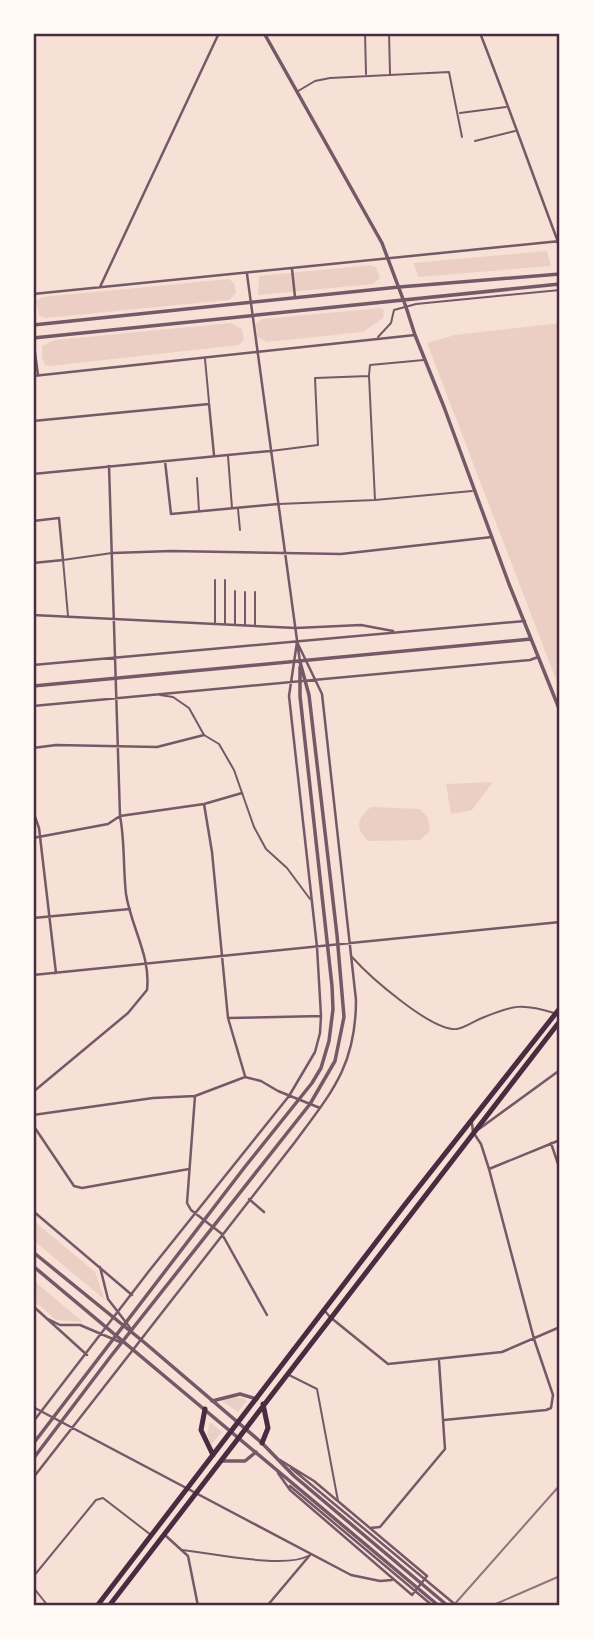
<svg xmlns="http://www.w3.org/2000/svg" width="593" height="1639" font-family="'PT Serif',serif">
<rect width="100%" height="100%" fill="#f7e1d7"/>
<path fill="#ebcfc5" d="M547,251L551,266L419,277L413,263Z
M370,265L376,267L380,278L373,284L258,295L259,276Z
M229,279L234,283L236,293L229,300L45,318L39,316L36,301L42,297Z
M381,308L384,310L383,318L363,332L267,342L257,337L256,324L262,319Z
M231,323L242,329L244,340L239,345L50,366L45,365L42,357V346L55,340Z
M560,323V690L427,343L455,335Z
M493,782L472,810L451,814L446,784Z
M371,807L420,809L428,818L430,831L420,840L369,841C354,830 357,818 371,807Z
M33,1220L95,1272L105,1300L33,1240Z
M33,1280L83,1322L56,1320L33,1300Z
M230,1397L243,1398L247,1401L238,1412L222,1401Z
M210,1422L222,1432L211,1445L207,1434Z"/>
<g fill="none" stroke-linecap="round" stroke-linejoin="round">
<path stroke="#755966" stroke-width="2" d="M365,33L366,74
M389,33L390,74
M298,91L315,81L330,78L449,72L462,137
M460,113L506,107
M475,141L515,131
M378,337L391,323L394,310L416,304L560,290
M205,359L209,402
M369,375L370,365L424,360
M271,451L318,445L315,378L369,376L375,500
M228,456L232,508
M197,478L199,511
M279,504L375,500L472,491
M238,509L240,530
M235,591V624
M245,592V625
M68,616L63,560L112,553
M215,623V580
M225,624V580
M255,625V592
M160,695L173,697L189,708L204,735L219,744L234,770L254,827L266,849L287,868L310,899
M352,957C369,976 432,1032 457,1029C465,1028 474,1021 482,1018C513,1005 522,1003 554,1013
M289,1375L317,1389L338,1501
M182,1550C211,1553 285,1569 308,1556
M33,1577L96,1500L103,1498L151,1535
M33,1587L48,1606"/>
<path stroke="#755966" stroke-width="2.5" d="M480,33C508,104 533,176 560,247
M292,269L295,297
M247,274L300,662
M100,287L219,33
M33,294L560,241
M33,338L38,375
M33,376L415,335
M33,421L209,404L214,455
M165,461L171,514L278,504
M33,474L270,451
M33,521L59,518L63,560L33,563
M113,553L171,551L341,554L492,537
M33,615L296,628L361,625L393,631
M33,665L525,621
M33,706L530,660L538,657
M33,748L56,745L157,747L204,735
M204,804L212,852L228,1018L245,1076
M33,811L39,828L56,973
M33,838L108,824L120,816L204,804L242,793
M33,918L130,909
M33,975L560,922
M228,1018L321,1016
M33,1092L128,1013L147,990C151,956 131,927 126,894C123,868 125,842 120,816L109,466
M195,1096L187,1203L191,1210L222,1234L267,1315
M33,1115L153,1098L195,1096L245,1077L261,1081L278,1091L320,1108
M33,1125L74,1186L82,1188L189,1169
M479,1129L560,1070
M551,1143L560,1170
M489,1169L560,1140
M249,1199L264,1212
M33,1211L132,1295
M100,1267L108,1299L131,1329
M33,1306L87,1355
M324,1310L330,1317L388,1364L502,1352L560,1327
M48,1319L60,1325H80L120,1342
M33,1407L351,1575L380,1581L392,1580
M444,1420L546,1410L551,1408L553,1395L534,1339L489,1169L481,1144L473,1132L472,1123
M33,1422L149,1271L289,1096L315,1052L320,1033L321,1016L317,947L289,696L297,642
M291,1468L457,1606
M278,1473L290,1490L412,1595L427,1576L314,1481L280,1460
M33,1478L295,1142C332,1092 356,1065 356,1000L322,694L297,642
M290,1486L433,1606
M370,1528L380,1527L445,1449L439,1361
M166,1536L188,1556L198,1606
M267,1606L310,1555"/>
<path stroke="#755966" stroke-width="3.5" d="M264,33L382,243L406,307L415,335L444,407L509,584L560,711
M33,325L399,287L560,274
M33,338L560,284
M33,686L531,639
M33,1252L145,1343L262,1443L294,1476L448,1606
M33,1266L439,1606
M212,1401L240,1394L257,1399
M33,1444L244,1168L312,1083L321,1068L329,1041L333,1009L332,986L300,696V667
M33,1459L111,1356L310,1104L335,1061L344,1017L337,935L309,695L300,662
M222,1461H245L256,1452"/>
<path stroke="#4a2c40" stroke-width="5" d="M205,1409L201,1430L213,1455
M262,1443L268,1428L263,1404
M97,1606L403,1207L560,1008
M109,1606L560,1021"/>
<path stroke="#8f747c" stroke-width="2" d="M453,1606L560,1485
M491,1606L560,1576"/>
</g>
<rect width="593" height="1639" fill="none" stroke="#fffaf5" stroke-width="70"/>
<rect x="35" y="35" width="523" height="1569" fill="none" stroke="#4a2c40" stroke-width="2.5"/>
</svg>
